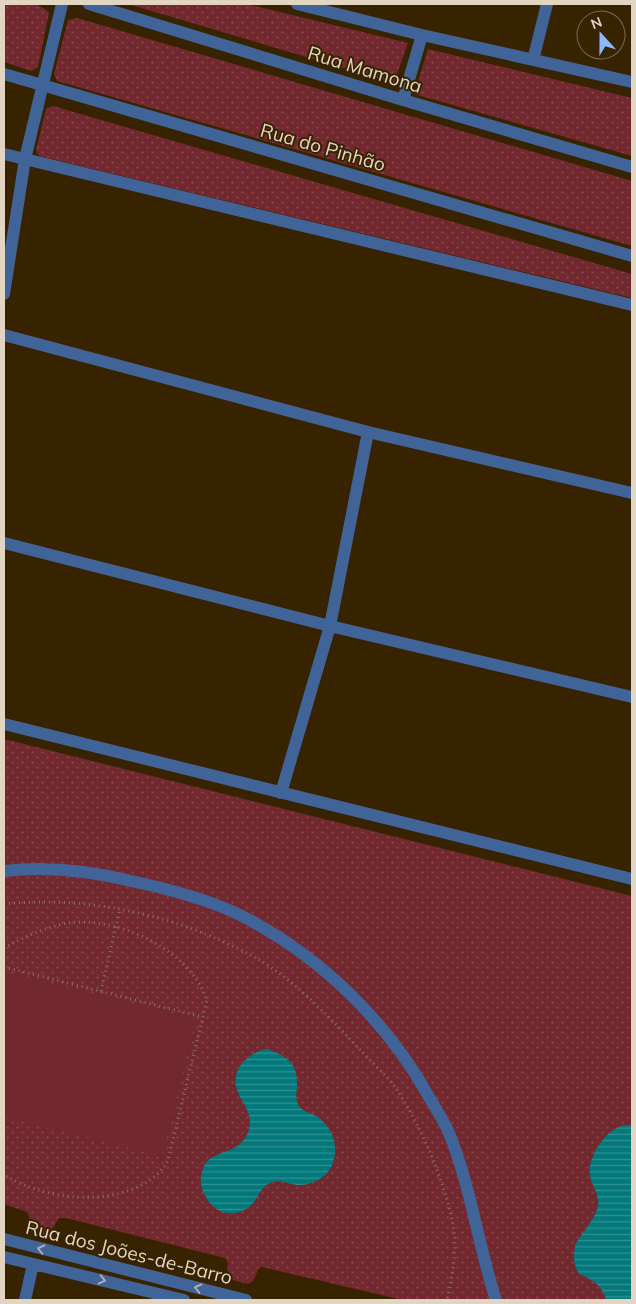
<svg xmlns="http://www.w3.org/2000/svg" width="636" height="1304" font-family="Mulish,sans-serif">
<defs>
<pattern id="grass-dots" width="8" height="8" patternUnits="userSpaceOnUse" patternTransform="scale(1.25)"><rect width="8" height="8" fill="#72282f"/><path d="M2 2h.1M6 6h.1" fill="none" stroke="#86464b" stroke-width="1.8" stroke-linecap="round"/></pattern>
<pattern id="water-rules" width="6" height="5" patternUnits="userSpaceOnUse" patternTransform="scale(1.25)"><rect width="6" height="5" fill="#02787b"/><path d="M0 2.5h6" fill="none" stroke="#339092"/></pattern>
</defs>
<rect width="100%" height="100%" fill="#382300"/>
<path fill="url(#grass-dots)" d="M4,4C21,4 38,0 49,13L38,67L31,71L4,62Z
M128,4H247L408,43L394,83Z
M77,18L632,181V246L57,81L54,74L68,20Z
M428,49L632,98V156L414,94Z
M53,106L632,274V298L39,156L36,150L46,109Z
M4,739L632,896V1300H403L262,1267L259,1268L253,1281L248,1284L229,1279L227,1277L228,1263L225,1258L66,1218H59C53,1226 52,1236 41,1234C35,1233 32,1233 28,1229L29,1216L27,1212L4,1204Z"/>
<path fill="#72282f" d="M4,972L196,1019L162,1156L4,1117Z"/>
<path fill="url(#water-rules)" d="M266,1049C286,1055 298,1063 297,1085C297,1091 295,1098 298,1104C301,1112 313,1113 319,1118C335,1130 340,1152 330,1169C324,1179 309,1186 297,1185C286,1184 280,1178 268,1184C260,1189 258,1198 252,1204C238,1219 216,1215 207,1199C200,1189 199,1177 204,1166C213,1148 242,1156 249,1129C253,1112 242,1104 237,1090C230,1070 248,1053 266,1049Z
M632,1125V1300H606C603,1286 592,1279 579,1274C573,1264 573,1255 576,1243C583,1232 595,1219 598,1206C600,1196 592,1186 590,1176C587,1160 602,1135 617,1128C622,1125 627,1125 632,1125Z"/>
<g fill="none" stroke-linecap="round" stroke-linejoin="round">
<path stroke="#87765a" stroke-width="3" stroke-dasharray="1 4" stroke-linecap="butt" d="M4,904C90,895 180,916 256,958C295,980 332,1020 363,1053C374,1065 388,1076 397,1090C421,1126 445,1182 453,1225C458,1250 452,1276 447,1300
M4,948C24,937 45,927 68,923C118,916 190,950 207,1000L168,1160C164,1169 156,1176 147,1182C106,1207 44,1199 4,1175
M4,967L203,1017
M101,991L120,909"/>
<path stroke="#416498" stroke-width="12" d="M4,871C46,866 90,871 131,881C169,889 208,899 242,916C320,956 387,1021 429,1097C436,1109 444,1121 449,1133C471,1187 478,1245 496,1300
M4,1239L246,1300
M4,1257L184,1300
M25,1300L33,1264"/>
<path stroke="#416498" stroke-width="12" d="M89,4L403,100L632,167
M297,4L422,35L632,82
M533,60L547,4
M4,74L632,256
M403,100L422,35
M4,154L632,305
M4,294L25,159L62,4
M4,335L368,432L632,493
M4,543L330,626L632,697
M4,724L632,879
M281,793L330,626L368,432"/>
</g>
<defs><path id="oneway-chevron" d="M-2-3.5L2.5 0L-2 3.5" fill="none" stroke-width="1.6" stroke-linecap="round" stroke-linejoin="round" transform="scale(1.25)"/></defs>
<g stroke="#aaadb3">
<use href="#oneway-chevron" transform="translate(41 1249) rotate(-166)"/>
<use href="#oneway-chevron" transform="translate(102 1280) rotate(13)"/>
<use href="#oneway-chevron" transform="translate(198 1288) rotate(-166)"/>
</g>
<g text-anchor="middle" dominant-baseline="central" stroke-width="4" stroke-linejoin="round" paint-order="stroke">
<g font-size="19" fill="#e2d5c1" stroke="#382300">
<text transform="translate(365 69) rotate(17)">Rua Mamona</text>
<text transform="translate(323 147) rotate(16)">Rua do Pinhão</text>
<text transform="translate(129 1252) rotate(14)">Rua dos Joões-de-Barro</text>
</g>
</g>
<rect width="636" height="1304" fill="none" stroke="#e2d5c1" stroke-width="10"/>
<g transform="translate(601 35) rotate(339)"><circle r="24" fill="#382300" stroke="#7c6a4d"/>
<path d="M0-4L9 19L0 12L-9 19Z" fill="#8cb9fc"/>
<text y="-8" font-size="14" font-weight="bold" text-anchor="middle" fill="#e2d5c1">N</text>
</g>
</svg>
